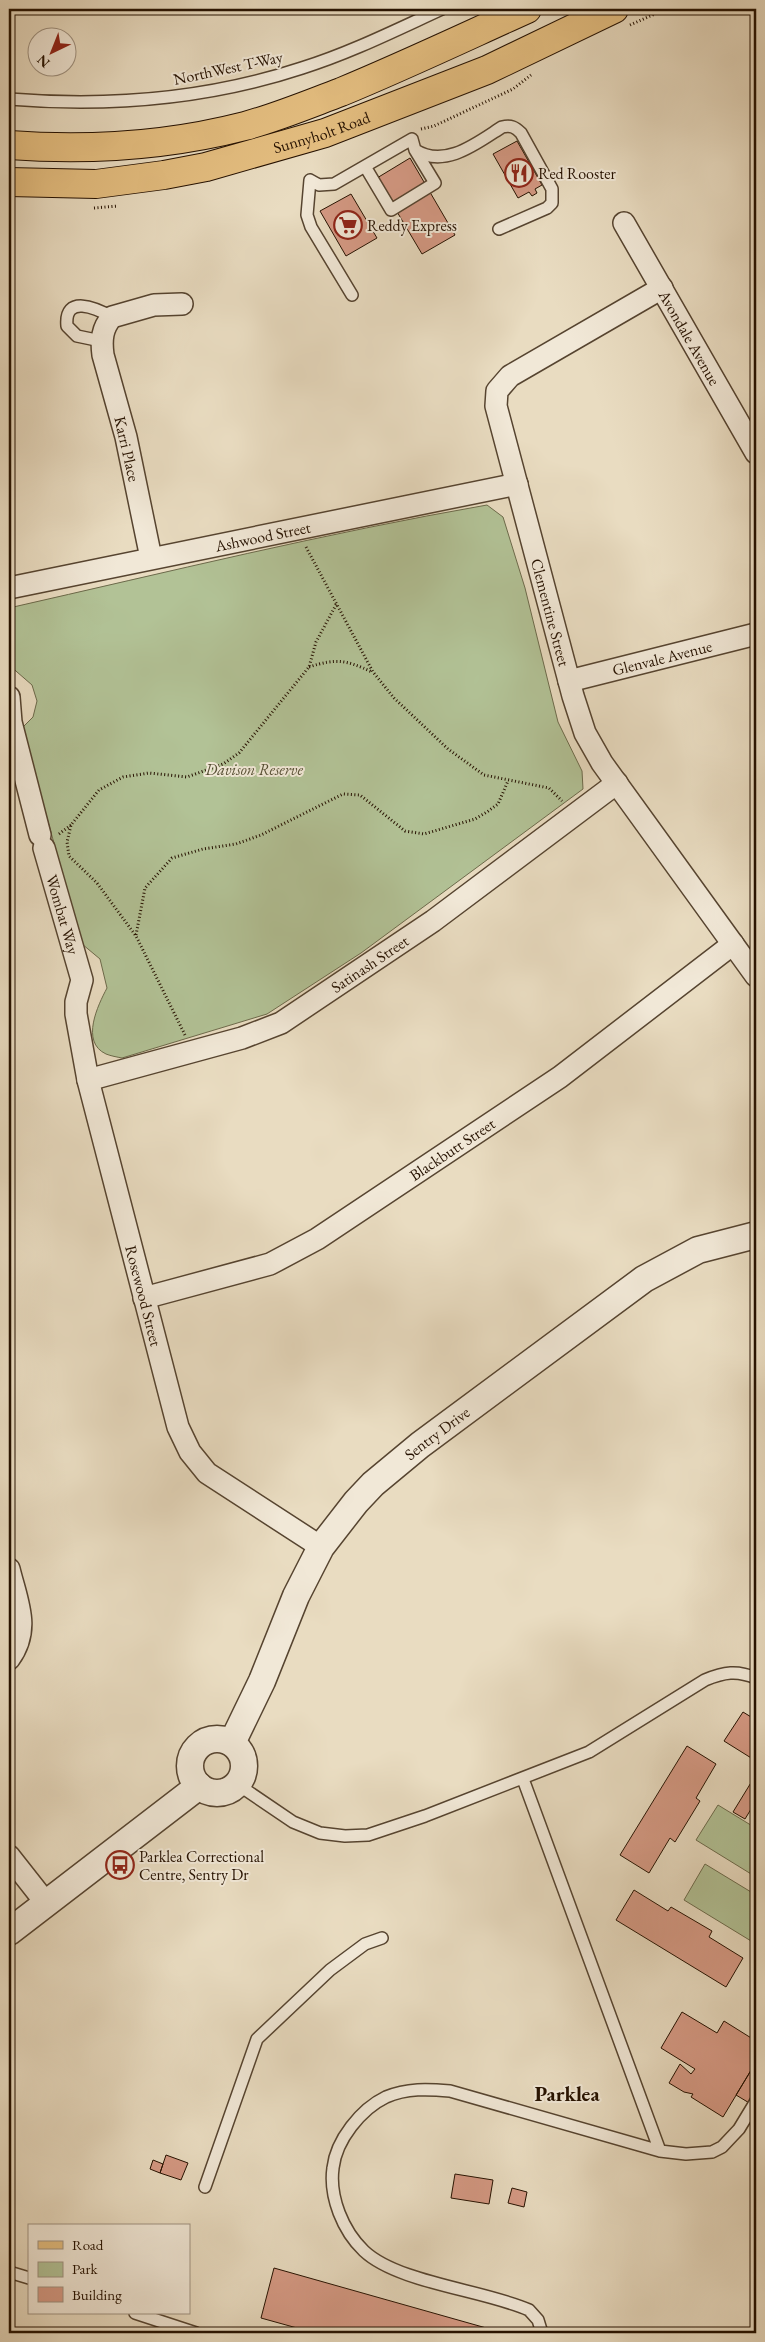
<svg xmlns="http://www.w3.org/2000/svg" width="765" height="2342" font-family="'EB Garamond',serif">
<rect width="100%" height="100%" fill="#e9dcc1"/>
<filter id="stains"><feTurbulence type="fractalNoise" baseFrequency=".004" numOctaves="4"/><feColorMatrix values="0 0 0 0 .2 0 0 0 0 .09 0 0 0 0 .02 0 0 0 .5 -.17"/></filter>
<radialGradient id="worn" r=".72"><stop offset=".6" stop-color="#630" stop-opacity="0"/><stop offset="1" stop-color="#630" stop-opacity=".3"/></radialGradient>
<path fill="#b2c296" stroke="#6c6a4b" d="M487,505L503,517L525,588L558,722L582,771L583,789L361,953L267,1014L122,1058C117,1057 111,1056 106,1054C80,1042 98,1005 107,988L100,959L82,944L22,728L33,717L37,701L32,685L9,665V608C168,572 326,533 487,505Z
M718,1805L754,1827L756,1824V1877L696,1840Z
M705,1864L756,1895V1944L684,1900Z"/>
<path fill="#d69a85" stroke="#251100" d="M517,141L542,185L535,189L537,193L532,196L529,192L518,198L493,154Z
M410,158L455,235L422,254L377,178Z
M351,194L377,238L346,256L320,211Z
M743,1712L756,1720V1761L724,1741Z
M687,1746L716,1764L696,1798L700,1801L675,1842L670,1838L649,1873L620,1855Z
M752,1781L756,1784V1801L745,1819L733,1812Z
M634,1890L668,1911L671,1907L712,1931L709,1937L743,1958L726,1987L616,1920Z
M682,2012L717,2033L724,2021L756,2041V2062L723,2117L691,2097L693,2094L684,2092L669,2083L680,2064L691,2074L695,2069L661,2048Z
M756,2062V2107L736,2095Z
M166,2155L188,2163L181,2180L160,2173Z
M153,2160L163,2164L160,2173L150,2169Z
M455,2174L493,2180L489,2204L451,2198Z
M512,2188L527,2192L524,2207L508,2203Z
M274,2268L504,2333H315L261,2318Z"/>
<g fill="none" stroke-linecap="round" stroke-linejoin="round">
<defs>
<path id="service" d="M9,99C107,107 208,99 302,68C350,53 396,30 442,9
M415,150C445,169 477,143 502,127C511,125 515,127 521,133L552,189V203L547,208L499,229
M352,295L311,227L307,215L310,180L319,185L334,184L412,139L415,150L435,183L391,210L366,168
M101,341L77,336L67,326C64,294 96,308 112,317
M523,1779L660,2151
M237,1784L293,1822L320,1833L345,1836L368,1835L425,1816L589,1752L705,1680C724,1672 737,1670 756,1678
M205,2187L257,2039L330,1970L365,1944L382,1938
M9,2272L29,2278
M135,2313L196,2333
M542,2333L538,2320L529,2310C484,2290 398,2283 364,2251C343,2231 329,2197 333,2168C336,2140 361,2109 386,2097C407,2088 428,2089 450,2091L660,2151L686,2154L712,2152L722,2147L739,2129L756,2101"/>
<g id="minor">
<path id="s1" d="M624,223L756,453"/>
<path id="s2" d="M662,288L510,376L497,391L496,406L573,696L585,733L602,763L756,976"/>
<path d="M151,558L126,437L103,355C101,340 102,328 112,317L154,305L182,304"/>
<path id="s3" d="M9,588L517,484"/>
<path id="s4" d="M569,681L756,634"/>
<path d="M9,697L11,722L40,835"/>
<path id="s5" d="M44,848L82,980L76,1002V1014L88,1080L178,1427L190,1452L207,1473L321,1547"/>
<path id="s6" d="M88,1080L242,1038L281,1023L433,921L617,783"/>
<path id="s7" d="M144,1298L270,1264L317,1239L560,1077L733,944"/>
<path d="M9,1569C17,1602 31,1629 9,1659"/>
<path d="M9,1856L46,1903"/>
</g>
<g id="tertiary">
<circle cx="217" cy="1766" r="27"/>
<path id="s8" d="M232,1743L262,1681L296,1596L321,1547L356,1502L373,1484L420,1445L644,1279L698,1250L756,1235"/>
<path d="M9,1932L199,1786"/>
</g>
<g id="primary">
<path d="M9,145C88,151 167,146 245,126C278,117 309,104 341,92C404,66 465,37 527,9"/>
<path id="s9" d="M9,182L96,184L164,175L206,167L325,133L487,70L614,9"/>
</g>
</defs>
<use href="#service" stroke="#564430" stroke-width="14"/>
<use href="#minor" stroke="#564430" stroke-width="24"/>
<use href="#tertiary" stroke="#564430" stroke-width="29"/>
<use href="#primary" stroke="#251100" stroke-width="30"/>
<path stroke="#251100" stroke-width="3" stroke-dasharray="1 2.5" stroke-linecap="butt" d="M630,25L666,9
M421,129L434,126L513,89L531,75
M94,208L118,206
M306,547L373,672L394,698L448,749L484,775L549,788L562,801
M309,667C337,658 346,660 372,672
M59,834L71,825
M136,935L145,888L172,858L203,849L236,844L261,835L343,794L360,795L405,831L424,834L475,819L487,812L498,804L508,781
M185,1035L136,936L97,883L69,856L67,842L71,825L99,790L123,777L149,773L187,777L223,764L239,753L309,667L316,642L337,603"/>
<use href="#service" stroke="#f1e8d7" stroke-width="11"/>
<use href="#minor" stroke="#f1e8d7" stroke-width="21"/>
<use href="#tertiary" stroke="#f1e8d7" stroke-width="26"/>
<use href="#primary" stroke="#e4be80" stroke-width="28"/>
</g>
<defs>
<symbol id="restaurant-ring" viewBox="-11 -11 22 22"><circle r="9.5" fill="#f1e8d7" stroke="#8f2418" stroke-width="1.5"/><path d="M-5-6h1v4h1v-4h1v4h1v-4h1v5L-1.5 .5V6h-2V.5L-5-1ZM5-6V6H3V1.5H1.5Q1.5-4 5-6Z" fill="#8f2418"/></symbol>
<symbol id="supermarket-ring" viewBox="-11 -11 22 22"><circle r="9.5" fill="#f1e8d7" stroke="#8f2418" stroke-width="1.5"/><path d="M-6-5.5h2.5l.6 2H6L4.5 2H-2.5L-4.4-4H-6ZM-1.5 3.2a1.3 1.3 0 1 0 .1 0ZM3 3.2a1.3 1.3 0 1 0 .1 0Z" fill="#8f2418"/></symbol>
<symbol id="bus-ring" viewBox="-11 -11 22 22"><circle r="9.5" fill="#f1e8d7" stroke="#8f2418" stroke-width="1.5"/><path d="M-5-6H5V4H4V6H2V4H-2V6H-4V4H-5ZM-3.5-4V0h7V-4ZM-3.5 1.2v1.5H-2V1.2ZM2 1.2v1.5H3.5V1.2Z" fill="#8f2418"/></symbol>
</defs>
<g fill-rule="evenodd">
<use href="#restaurant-ring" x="503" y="157" width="32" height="32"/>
<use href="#supermarket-ring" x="332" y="209" width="32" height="32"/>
<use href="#bus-ring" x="104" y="1849" width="32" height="32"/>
</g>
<g text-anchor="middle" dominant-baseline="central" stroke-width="4" stroke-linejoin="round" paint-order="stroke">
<g font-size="16" fill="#251100" stroke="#f1e8d7">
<text transform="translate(228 68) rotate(-12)">NorthWest T-Way</text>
<text stroke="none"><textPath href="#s9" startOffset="319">Sunnyholt Road</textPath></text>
<text stroke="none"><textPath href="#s1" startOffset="132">Avondale Avenue</textPath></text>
<text transform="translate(127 449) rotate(77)">Karri Place</text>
<text stroke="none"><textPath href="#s3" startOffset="259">Ashwood Street</textPath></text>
<text stroke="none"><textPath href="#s2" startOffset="424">Clementine Street</textPath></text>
<text stroke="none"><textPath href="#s4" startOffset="96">Glenvale Avenue</textPath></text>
<text stroke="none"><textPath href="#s5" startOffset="69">Wombat Way</textPath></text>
<text stroke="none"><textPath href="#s6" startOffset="308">Satinash Street</textPath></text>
<text stroke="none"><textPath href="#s7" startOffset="346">Blackbutt Street</textPath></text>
<text stroke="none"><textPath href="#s5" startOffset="462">Rosewood Street</textPath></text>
<text stroke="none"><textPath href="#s8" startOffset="379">Sentry Drive</textPath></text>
</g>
<g font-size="16" fill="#251100" stroke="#f1e8d7" text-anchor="start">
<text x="538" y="173">Red Rooster</text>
<text x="367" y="225">Reddy Express</text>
<text x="139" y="1856">Parklea Correctional<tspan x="139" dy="18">Centre, Sentry Dr</tspan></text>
</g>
<g font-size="16" font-style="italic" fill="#564f34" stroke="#f1e8d7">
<text x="254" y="769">Davison Reserve</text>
</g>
<g font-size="21" font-weight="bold" fill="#251100" stroke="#f1e8d7">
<text x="567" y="2093">Parklea</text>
</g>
</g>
<rect width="765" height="2342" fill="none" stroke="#e9dcc1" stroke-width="30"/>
<rect x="10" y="10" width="745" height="2322" fill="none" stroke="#251100" stroke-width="2.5"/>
<rect x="15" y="15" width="735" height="2312" fill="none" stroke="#251100"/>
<rect x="28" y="2224" width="162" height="90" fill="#f1e8d7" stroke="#9f9281"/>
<rect x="38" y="2241" width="25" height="8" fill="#e4be80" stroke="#9f9281"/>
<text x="72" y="2250" font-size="15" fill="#251100">Road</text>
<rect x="38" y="2262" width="25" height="15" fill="#b2c296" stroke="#9f9281"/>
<text x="72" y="2274" font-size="15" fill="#251100">Park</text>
<rect x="38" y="2287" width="25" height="15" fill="#d69a85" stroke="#9f9281"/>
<text x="72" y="2300" font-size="15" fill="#251100">Building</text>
<g transform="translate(52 52) rotate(223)"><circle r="24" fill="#f1e8d7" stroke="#9f9281"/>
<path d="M0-4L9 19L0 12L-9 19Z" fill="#8f2418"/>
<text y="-8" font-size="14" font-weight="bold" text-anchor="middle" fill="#251100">N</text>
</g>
<rect width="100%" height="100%" filter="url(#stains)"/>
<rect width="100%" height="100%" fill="url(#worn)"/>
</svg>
